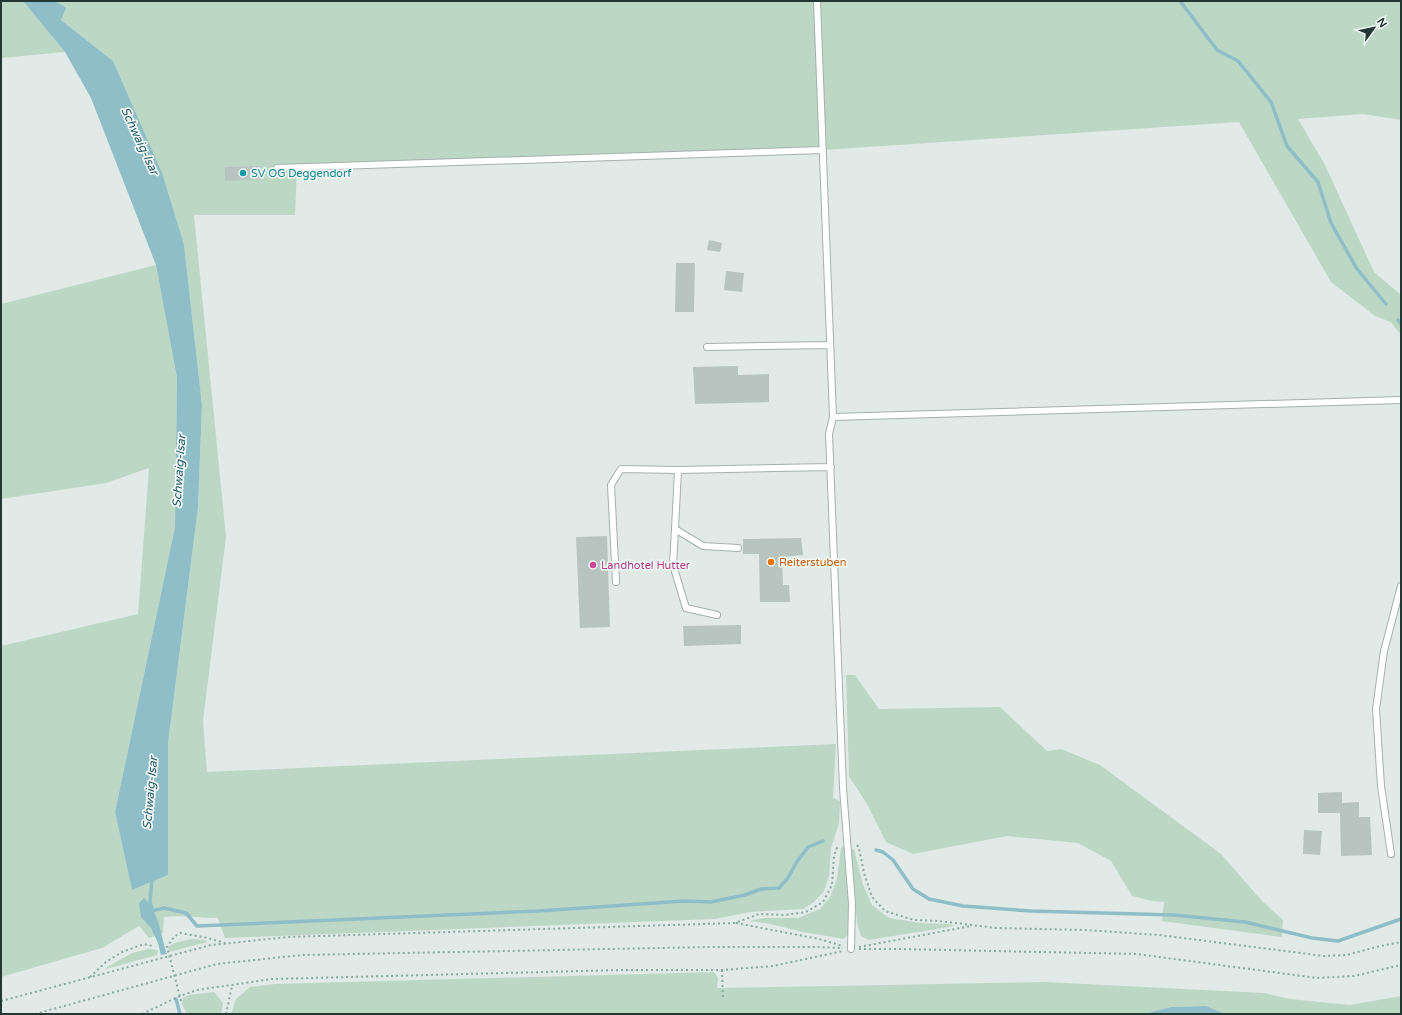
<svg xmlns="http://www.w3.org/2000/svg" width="1402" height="1015" font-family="'Varela Round',sans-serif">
<rect width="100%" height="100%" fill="#e1eae6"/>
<path fill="#bcd8c5" d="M1,1L24,2L65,52L1,58Z
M56,1H1401V120L1363,114L1298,119L1325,165L1374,272L1401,295V335L1391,322L1375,316L1331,282L1239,122L823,150L297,168L295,215H194L226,537L203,721L207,772L836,744L833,798L840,801L839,823L831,848L829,876L824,891L814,902L803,909L750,912L715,919L225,938L217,916V918C199,918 182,915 164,917L163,933L149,938L139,926L102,948L1,977V646L138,614L149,468L106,483L1,499V304L156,265L177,378L175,527L115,812L132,890L168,875V743L198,508L202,405L184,245L113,61L61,20L65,8Z
M846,675H855L879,709L1000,707L1047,751L1061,749L1100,765L1221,854L1262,901L1283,920L1282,937L1162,921L1164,902L1152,901L1132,896L1111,861L1078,843L1007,836L913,854L886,842L867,804L849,776Z
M844,846L850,920L848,934L844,939L803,932L766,923L749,921L763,918H798L820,909L830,897L837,879L841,848Z
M851,849H854L863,885L872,905L889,918L921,923L950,924L954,926L869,940L861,936L857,923Z
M192,939L205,940L207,942L169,952L168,947L174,943Z
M149,949L158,950L157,955L106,969L107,967L132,953Z
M714,972L718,978L717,988L1045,982L1264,993L1290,999L1350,1005L1401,996V1014H1225L1206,1006L1171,1007L1144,1014H575L574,1013L568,1014H231L236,999L250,987L275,984Z
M214,992L223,1003L221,1014H187L182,1004L183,998L189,995Z"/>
<path fill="#8fbec8" d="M23,1H56L66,8L61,20L113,61L162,173L184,245L202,405L198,508L168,743V875L132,890L115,812L175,527L177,378L156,265L91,98L65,52Z
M144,898C160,914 160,933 167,954L161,955L158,943L151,928L141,917L139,903Z
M1206,1006L1225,1014H1144L1171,1007Z"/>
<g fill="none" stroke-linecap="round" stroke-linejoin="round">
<path stroke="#8fbec8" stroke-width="3.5" d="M1180,1L1217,50L1238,61L1271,102L1287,146L1318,182L1331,223L1357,269L1386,304
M1398,320L1401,324
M876,850L883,852L893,860L913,889L929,899L963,906L1031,911L1174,915L1245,922L1312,938L1338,941L1401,919
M152,910L150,902L152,878
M152,911L164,908L186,913L197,926L539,911L684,901L711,902L745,895L761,889L779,888L788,878L796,863L808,847L823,841
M176,999L180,1014"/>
</g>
<path fill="#b7c4bf" d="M261,166L262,179L225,181V167Z
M709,240L722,243L720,252L707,250Z
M676,263H695L694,312H675Z
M726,271L744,273L742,292L724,290Z
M738,366V375L769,374V402L695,404L693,367Z
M607,536L610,627L580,628L576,537Z
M801,538L803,555L782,557L783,585H789L790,602H760L759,554H743V539Z
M741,625V644L684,646L683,626Z
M1342,792V803L1359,802V817H1370L1372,855L1341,856L1340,813H1318V793Z
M1304,830L1322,831L1320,855L1303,854Z"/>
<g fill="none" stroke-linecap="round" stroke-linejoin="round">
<defs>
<path id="lane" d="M817,1L833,417L829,434L843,788L852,904L851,949
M277,168L823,150
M707,347L830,345
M833,417L1401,400
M675,529L673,565L686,608L717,615
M738,548L703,546L675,529L678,470L831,467
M616,582L611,485L621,469L678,470
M1391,854L1381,786L1376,709L1384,651L1401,586"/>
</defs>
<use href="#lane" stroke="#a4b1ad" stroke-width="8"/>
<path stroke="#85a99f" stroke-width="2" stroke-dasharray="2 3" stroke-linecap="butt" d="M857,845L859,848L864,873L872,897L885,911L914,920L939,921L996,928L1086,930L1159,935L1324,956L1347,955L1376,947L1401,942
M736,923L819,939L843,946
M859,947L971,926
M859,949H898L1137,954L1317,978L1354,976L1401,965
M722,970L723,1000
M90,977L106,962L122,952L144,944L152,946
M1,1001L211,945L288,937L735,923L759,914L785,915L806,912L823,902L832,885L834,856L838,845
M181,1001L167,947L174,937L180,933L208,938L225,943
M35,1014L217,964L302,955L711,947H815L843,948
M142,1014L180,996L197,990L272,979L621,970H722L773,966L843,951
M226,1014L232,986"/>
<use href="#lane" stroke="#fff" stroke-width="6"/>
</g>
<circle fill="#0f9aa8" stroke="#f1f7f4" stroke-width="1.5" cx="243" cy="173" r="4"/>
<circle fill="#e8710a" stroke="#f1f7f4" stroke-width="1.5" cx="771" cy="562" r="4"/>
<circle fill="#d1479c" stroke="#f1f7f4" stroke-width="1.5" cx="593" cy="565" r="4"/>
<g text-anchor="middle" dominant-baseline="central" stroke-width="3.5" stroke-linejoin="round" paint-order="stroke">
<g font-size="11" fill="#0d838f" stroke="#f1f7f4" text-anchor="start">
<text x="251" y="173">SV OG Deggendorf</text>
</g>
<g font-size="11" fill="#c56008" stroke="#f1f7f4" text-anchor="start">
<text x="779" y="562">Reiterstuben</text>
</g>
<g font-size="11" fill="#b23c85" stroke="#f1f7f4" text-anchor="start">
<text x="601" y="565">Landhotel Hutter</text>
</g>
<g font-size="12" font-style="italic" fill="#255e6c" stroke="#f1f7f4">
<text transform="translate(140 141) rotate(65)">Schwaig-Isar</text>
<text transform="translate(179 471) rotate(-86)">Schwaig-Isar</text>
<text transform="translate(150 793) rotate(-85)">Schwaig-Isar</text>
</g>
</g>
<rect width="1402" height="1015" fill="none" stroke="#233833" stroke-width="4"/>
<g transform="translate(1374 28) rotate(57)" stroke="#f1f7f4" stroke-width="3" paint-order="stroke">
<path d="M0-3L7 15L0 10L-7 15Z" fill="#233833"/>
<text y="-6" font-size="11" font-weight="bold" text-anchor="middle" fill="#233833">N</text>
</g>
</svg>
